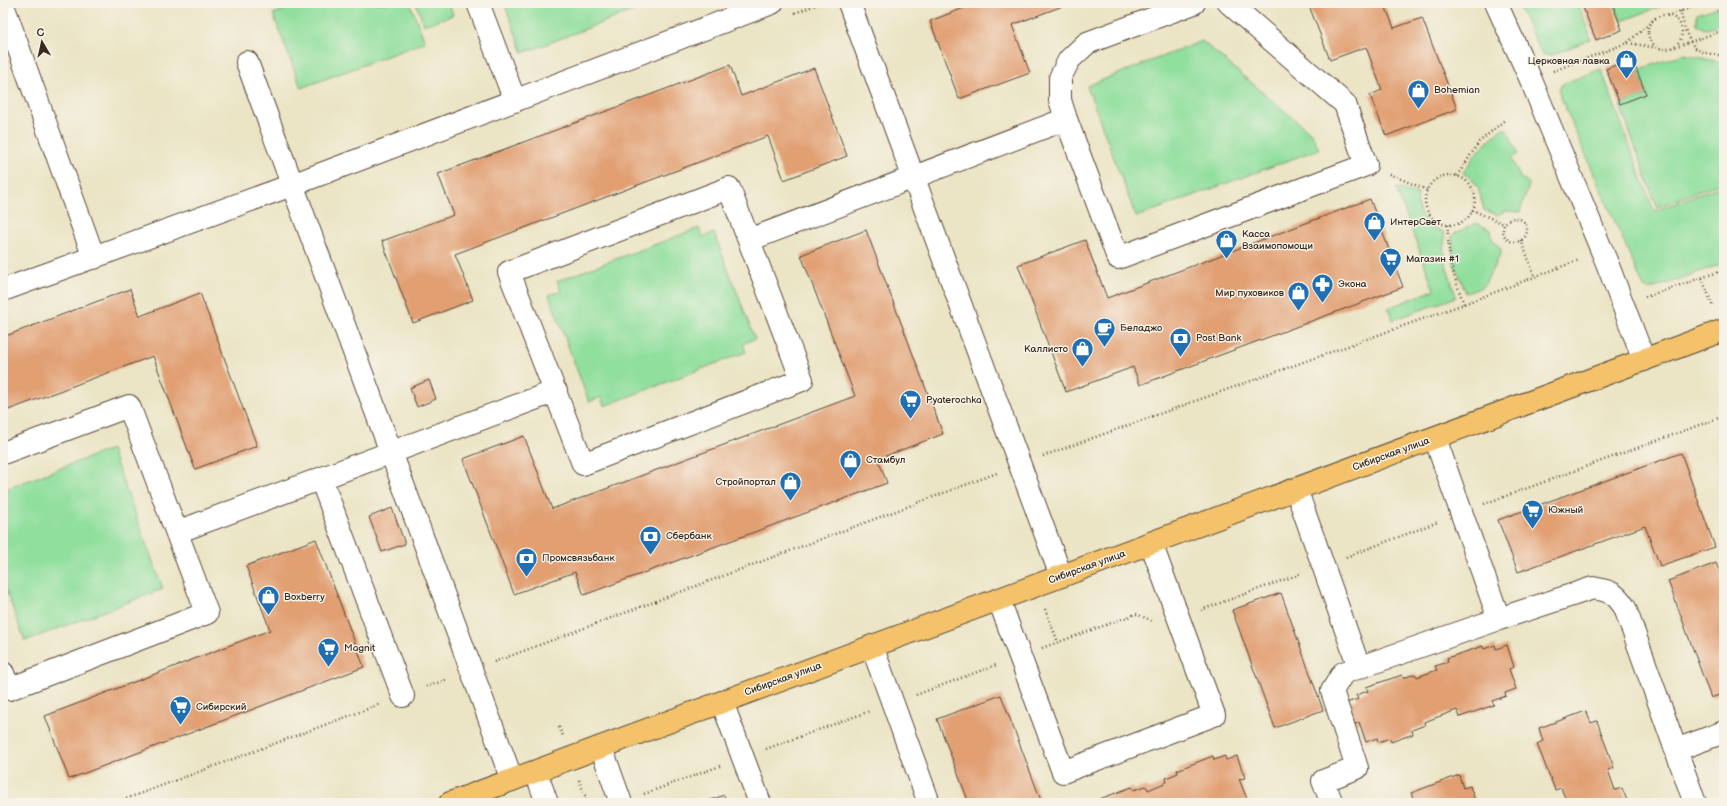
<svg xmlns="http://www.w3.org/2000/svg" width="1727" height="806" font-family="'Balsamiq Sans',sans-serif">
<rect width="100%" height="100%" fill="#f7f3e8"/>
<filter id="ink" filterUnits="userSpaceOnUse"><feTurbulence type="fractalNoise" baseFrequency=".025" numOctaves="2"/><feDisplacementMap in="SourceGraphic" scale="8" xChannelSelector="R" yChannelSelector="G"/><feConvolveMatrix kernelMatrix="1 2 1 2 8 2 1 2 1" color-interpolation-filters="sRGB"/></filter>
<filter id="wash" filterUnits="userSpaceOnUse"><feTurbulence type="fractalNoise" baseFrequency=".012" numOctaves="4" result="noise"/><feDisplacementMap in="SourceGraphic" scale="16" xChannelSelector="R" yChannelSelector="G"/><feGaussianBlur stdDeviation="0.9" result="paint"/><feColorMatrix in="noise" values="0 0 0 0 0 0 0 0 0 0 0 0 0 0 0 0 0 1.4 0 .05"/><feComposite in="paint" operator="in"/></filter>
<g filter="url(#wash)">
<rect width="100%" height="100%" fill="#ebe4c5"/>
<path fill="#90df9d" stroke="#66845e" d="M303,3H410L425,42L301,88L273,14Z
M416,3H449L453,15L424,25Z
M504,3H653L523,53Z
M1517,3H1578L1591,39L1550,56L1543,54L1539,48Z
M1613,3H1669L1622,21Z
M1724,5V23L1704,29L1697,24V14Z
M1202,41L1312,134L1319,149L1136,217L1087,86Z
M1684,54L1724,63V182L1657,207L1620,105L1647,95L1638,70Z
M1601,69L1654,211L1724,185V263L1649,290L1644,288L1560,96L1559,90L1562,84Z
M1501,129H1507L1518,154L1511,158L1521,179L1528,182L1529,185L1520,212L1505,211L1498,215L1484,210L1478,187L1471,178L1463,173L1477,152Z
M1396,188L1418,194C1415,214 1426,226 1444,232L1445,261L1456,297L1393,320L1388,308L1434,290Z
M1476,223L1491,230L1492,239L1501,249V253L1483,287L1466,293L1454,263L1452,236L1454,234Z
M699,228L703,237L714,233L755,339L743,344L746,352L604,406L601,397L589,402L549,295L561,291L557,281Z
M111,449L163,589L25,641L3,583V490Z"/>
<g id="blocks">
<path fill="#e19f72" d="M977,3H1071L1012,25L1030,73L959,99L930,21Z
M1308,3H1384L1394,28L1422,18L1457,109L1386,136L1370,95L1382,90L1366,47L1330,60Z
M1587,3H1612L1622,30L1596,40L1582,5Z
M1632,58L1646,94L1620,104L1606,69Z
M730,65L741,96L814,68L847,156L784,180L768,136L455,254L473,300L413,323L382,241L454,215L438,174Z
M1370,199L1403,287L1140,385L1133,367L1066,392L1018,265L1085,240L1107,298Z
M866,230L943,434L878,459L887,483L584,595L575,572L514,594L463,459L524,436L552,509L855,396L801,255Z
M130,289L140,316L200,293L257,446L195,469L153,356L3,412V337Z
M429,380L436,399L417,407L410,388Z
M1681,453L1715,547L1660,566L1645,526L1518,572L1498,520Z
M392,508L405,544L382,552L369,517Z
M316,539L364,667L69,779L45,716L270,630L246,566Z
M1716,563L1724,584V693L1711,698L1668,581Z
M1281,593L1323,710L1275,728L1232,610Z
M1495,645L1496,649L1507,645L1514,667L1509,669L1516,689L1505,693L1506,696L1492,701L1494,705L1460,717L1457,710L1424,722L1425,725L1412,730L1413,734L1391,742L1390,738L1378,742L1377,738L1366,742L1359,722L1354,725L1346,703L1358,699L1356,695L1368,691L1366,687L1402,675L1403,678L1415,674L1417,677L1437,670L1435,666L1448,662L1447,658L1483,646L1484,649Z
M1001,695L1042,803H969L937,719Z
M1586,711L1591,723L1597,721L1614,768L1608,770L1615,790L1622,788L1628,803H1567L1561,788L1555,790L1537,744L1543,741L1539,728Z
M1213,756L1214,760L1225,756L1226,760L1237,756L1245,778L1239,779L1247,799L1237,803H1099L1097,800L1132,787L1134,790L1146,786L1148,790L1167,782L1166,778L1178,773L1177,770Z
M1459,775L1463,788L1470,786L1476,803H1415L1411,793Z
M724,795L726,803H703Z"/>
</g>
</g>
<g filter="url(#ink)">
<use href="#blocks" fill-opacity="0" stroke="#554637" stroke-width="1"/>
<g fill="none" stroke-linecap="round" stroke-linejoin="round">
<defs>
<path id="minor" d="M478,3L515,101
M849,3L1061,576
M1194,3L1087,43L1069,60L1060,78V100L1066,119L1118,258L1366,165L1345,104L1229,3
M1496,3L1531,80L1607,263L1644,360
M3,5L94,258
M247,62L512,780
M729,188L802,380L583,464L509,272Z
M749,240L1066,119
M3,290L292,185L772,3
M1435,438L1499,619L1593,588C1610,591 1616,593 1625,608L1695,803
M3,453L129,406L207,613L9,689L3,673
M321,479L403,696
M1296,489L1359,667
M177,532L556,391
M999,600L1063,772L1214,715L1151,543
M872,646L929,803
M722,702L760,803
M601,747L621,803
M1676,750L1724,732
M536,772L547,803
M1332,803L1323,781L1357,768L1332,691L1343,673L1499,619"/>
<path id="major" d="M450,803L1724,330"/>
</defs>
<use href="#minor" stroke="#554637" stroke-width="24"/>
<use href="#major" stroke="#554637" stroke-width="24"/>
<path stroke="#554637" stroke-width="2.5" stroke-dasharray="1 3" stroke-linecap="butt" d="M1680,3C1680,14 1687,43 1697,49C1704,54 1715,54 1724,56
M795,13L821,3
M1648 32a17 17 0 1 1 34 0a17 17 0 1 1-34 0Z
M1667,16L1704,3
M1628,43L1658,48
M1675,47L1724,30
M1553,71L1627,43L1656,18
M1389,174L1427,190
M1425 200a25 25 0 1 1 50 0a25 25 0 1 1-50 0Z
M1457,176L1479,142L1506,119
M1472,210L1504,224
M1503 230a12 12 0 1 1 24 0a12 12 0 1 1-24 0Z
M1448,225C1447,256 1453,275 1464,304
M1521,240L1535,277
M1702,278L1713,307
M1645,297L1724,270
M1043,456L1464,304L1579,260
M1484,504L1724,416
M1346,557L1438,522
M1045,609L1058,642
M1201,610L1300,574
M1042,648L1136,614L1153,621
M494,662L997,473
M426,687L448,679
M916,695L996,665
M559,727L563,736
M766,749L870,711
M579,780L588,803
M644,794L720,766
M115,803L381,704"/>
<use href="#minor" stroke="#fff" stroke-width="22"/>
<use href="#major" stroke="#f3c26a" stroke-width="22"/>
</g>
</g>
<defs>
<symbol id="shop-pin" viewBox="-11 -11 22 30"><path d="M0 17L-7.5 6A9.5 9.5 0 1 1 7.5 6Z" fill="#1f6fb2" stroke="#f7f3e8"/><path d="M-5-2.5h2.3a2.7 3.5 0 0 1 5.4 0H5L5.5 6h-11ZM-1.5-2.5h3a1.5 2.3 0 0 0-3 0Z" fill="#fff"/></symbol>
<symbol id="supermarket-pin" viewBox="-11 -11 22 30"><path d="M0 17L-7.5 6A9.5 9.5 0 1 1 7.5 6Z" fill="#1f6fb2" stroke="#f7f3e8"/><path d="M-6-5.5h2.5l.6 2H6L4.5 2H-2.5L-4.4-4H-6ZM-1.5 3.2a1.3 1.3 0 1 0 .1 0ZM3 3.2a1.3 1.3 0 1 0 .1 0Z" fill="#fff"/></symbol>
<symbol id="pharmacy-pin" viewBox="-11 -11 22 30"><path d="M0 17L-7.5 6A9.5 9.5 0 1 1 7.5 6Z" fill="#1f6fb2" stroke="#f7f3e8"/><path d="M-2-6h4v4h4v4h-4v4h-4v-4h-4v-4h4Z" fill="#fff"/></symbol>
<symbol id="cafe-pin" viewBox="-11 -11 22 30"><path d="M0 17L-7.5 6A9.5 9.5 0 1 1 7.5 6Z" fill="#1f6fb2" stroke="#f7f3e8"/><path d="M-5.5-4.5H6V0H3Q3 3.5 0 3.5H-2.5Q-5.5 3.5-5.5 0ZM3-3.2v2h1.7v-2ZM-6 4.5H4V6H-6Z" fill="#fff"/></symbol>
<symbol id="bank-pin" viewBox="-11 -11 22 30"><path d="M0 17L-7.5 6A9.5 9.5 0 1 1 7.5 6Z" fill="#1f6fb2" stroke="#f7f3e8"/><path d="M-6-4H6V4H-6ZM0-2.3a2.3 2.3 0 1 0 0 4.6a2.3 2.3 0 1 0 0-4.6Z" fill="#fff"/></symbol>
</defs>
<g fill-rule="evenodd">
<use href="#shop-pin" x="1614" y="48" width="25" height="34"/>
<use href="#shop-pin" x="1406" y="78" width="25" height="34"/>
<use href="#shop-pin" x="1362" y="210" width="25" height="34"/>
<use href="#shop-pin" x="1214" y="228" width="25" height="34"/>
<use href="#supermarket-pin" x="1378" y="246" width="25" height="34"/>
<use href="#pharmacy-pin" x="1310" y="272" width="25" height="34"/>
<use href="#shop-pin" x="1286" y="280" width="25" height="34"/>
<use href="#cafe-pin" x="1092" y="316" width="25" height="34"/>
<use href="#bank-pin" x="1168" y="326" width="25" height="34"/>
<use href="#shop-pin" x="1070" y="336" width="25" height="34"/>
<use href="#supermarket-pin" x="898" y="388" width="25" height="34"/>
<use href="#shop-pin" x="838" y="448" width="25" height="34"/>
<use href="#shop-pin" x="778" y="470" width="25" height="34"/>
<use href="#supermarket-pin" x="1520" y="498" width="25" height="34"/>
<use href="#bank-pin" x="638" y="524" width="25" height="34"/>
<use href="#bank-pin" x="514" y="546" width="25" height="34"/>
<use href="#shop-pin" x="256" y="584" width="25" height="34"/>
<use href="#supermarket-pin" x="316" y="636" width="25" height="34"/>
<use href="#supermarket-pin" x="168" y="694" width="25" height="34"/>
</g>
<g text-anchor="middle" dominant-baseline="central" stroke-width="3" stroke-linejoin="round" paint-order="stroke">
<g font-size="10" fill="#3b2a1e" stroke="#f7f3e8" text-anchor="start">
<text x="1610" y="61" text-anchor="end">Церковная лавка</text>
<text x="1434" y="90">Bohemian</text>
<text x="1390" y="222">ИнтерСвет</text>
<text x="1242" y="234">Касса<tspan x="1242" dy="12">Взаимопомощи</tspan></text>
<text x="1406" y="259">Магазин #1</text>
<text x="1338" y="284">Экона</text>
<text x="1284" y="293" text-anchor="end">Мир пуховиков</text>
<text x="1120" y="328">Беладжо</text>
<text x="1196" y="338">Post Bank</text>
<text x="1068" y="349" text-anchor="end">Каллисто</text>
<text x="926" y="400">Pyaterochka</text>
<text x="866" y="460">Стамбул</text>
<text x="776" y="482" text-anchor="end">Стройпортал</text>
<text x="1548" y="510">Южный</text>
<text x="666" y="536">Сбербанк</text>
<text x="542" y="558">Промсвязьбанк</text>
<text x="284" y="597">Boxberry</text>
<text x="344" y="648">Magnit</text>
<text x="196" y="707">Сибирский</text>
</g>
<g font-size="10" fill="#3b2a1e" stroke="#f7f3e8">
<text transform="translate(1391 454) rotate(-20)">Сибирская улица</text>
<text transform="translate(1087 567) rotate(-20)">Сибирская улица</text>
<text transform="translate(783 679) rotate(-20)">Сибирская улица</text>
</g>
</g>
<rect width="1727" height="806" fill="none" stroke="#f7f3e8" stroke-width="16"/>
<g transform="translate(42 42) rotate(351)" stroke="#f7f3e8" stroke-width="3" paint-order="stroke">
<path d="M0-3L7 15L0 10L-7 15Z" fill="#3b2a1e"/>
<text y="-6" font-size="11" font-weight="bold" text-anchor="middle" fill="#3b2a1e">С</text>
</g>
</svg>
